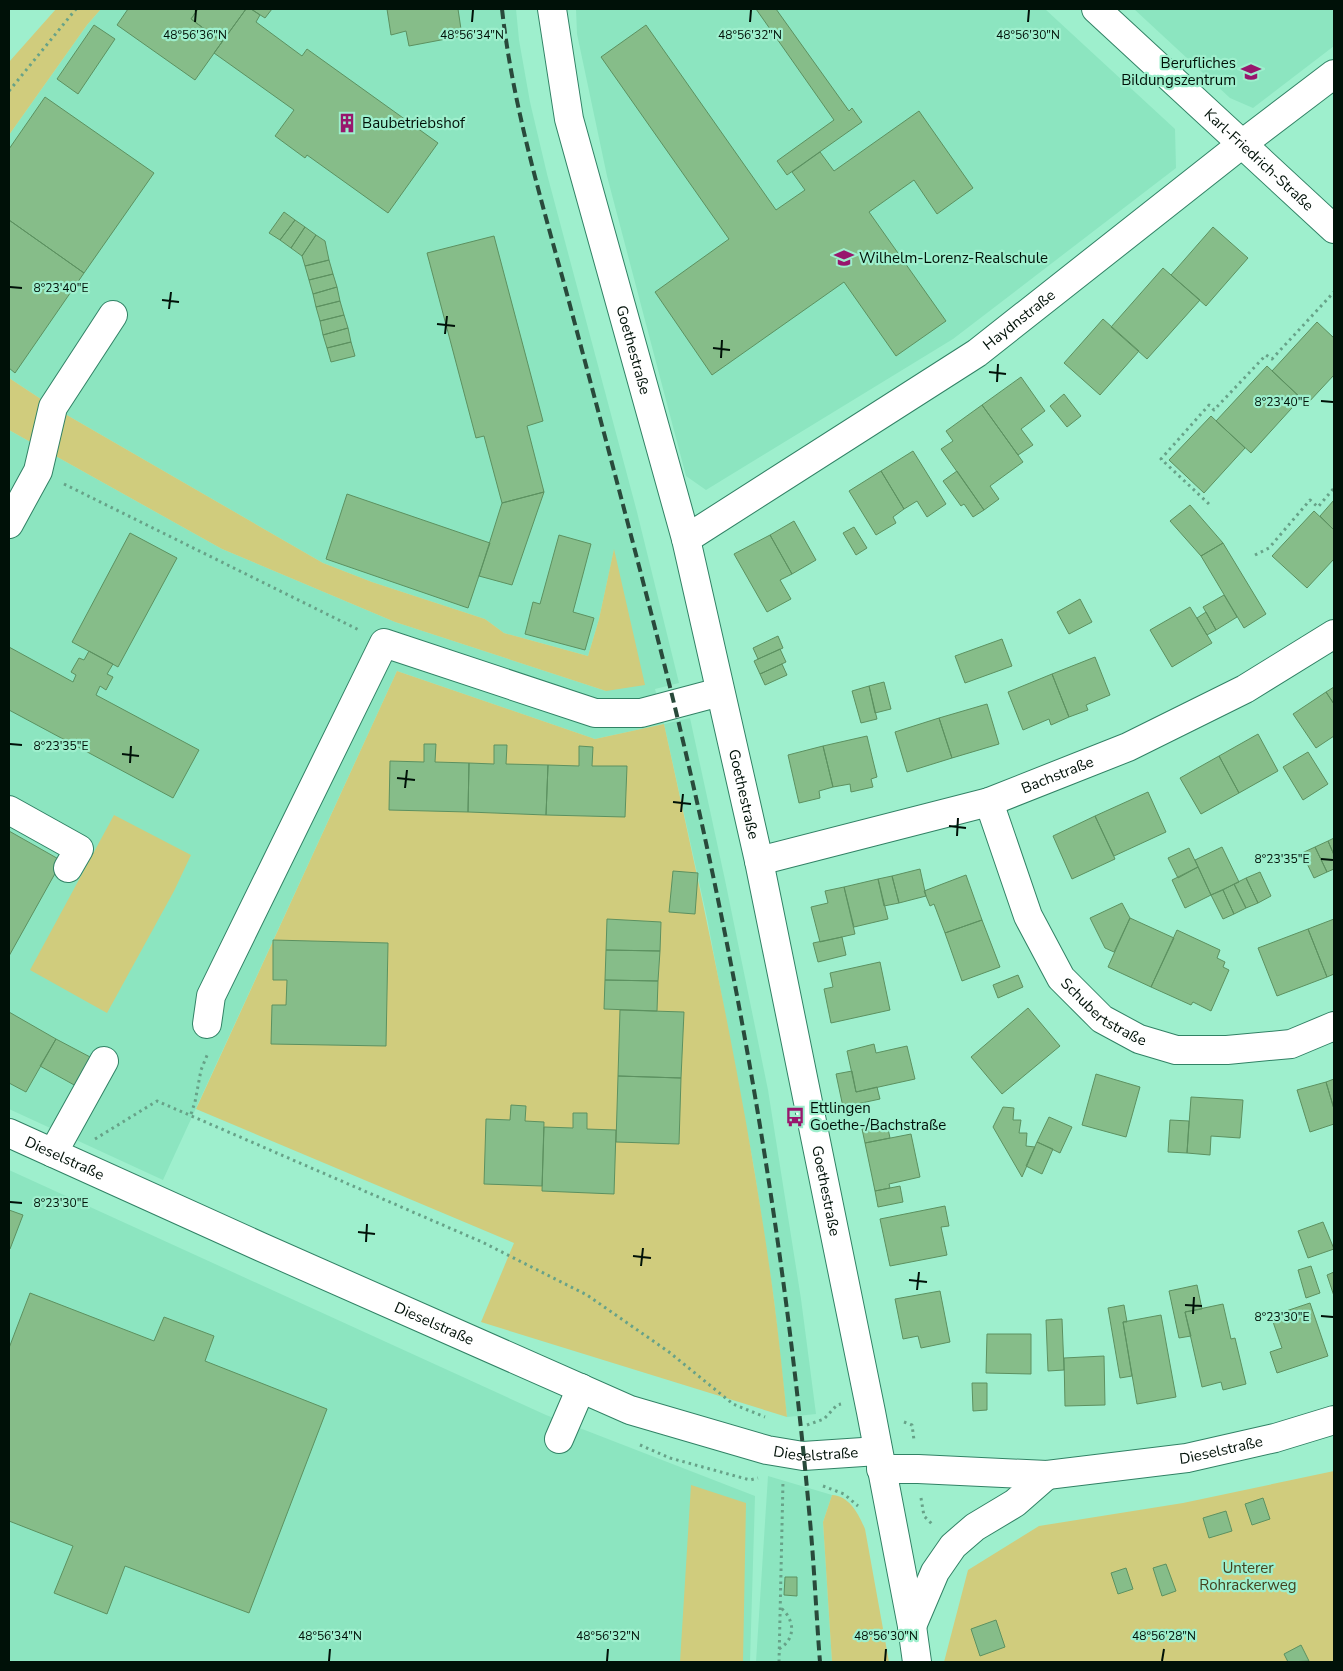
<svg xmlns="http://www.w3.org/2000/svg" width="1343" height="1671" font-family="'Nunito Sans',sans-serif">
<rect width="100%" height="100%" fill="#9eefcd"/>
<path fill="#8ce5c0" d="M101,9H516L519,40L530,102L547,174L637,512L679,683L655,689L664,724L690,718L725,880L768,1090L801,1299L816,1414L787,1417L774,1300L754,1168L707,918L664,724L595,739L397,671L163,1180L9,1109V430L222,549L395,622L606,691L614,550L599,619L588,656L504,633L485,619L372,582L323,563L53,407L9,378V135L87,25Z
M576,9H1045L1175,129L1176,168L953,339L706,490L686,476L607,176L577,34Z
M1134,9H1334V46L1253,108L1230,98Z
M9,1170L546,1415L755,1496L750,1662H9Z
M768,1476L832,1495L823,1522L832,1662H756Z"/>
<path fill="#d0cc7d" d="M56,9H101L87,25L9,135V62Z
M9,378L53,407L323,563L372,582L485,619L504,633L588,656L599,619L614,549L645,685L606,691L395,622L222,549L9,430Z
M397,671L595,739L664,724C706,915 748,1106 774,1300C779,1339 783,1378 787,1417L481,1322L514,1243L196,1109Z
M114,815L191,855L174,891L107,1013L30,970Z
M1334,1471V1662H944L968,1570L1039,1526L1183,1503Z
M691,1485L746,1503L743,1662H680Z
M832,1495C850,1496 859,1515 865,1529L889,1662H832L823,1522Z"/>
<path fill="#86bd89" stroke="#5c9160" d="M128,9H198L191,19L222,42L195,80L117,25Z
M198,9H246L222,42L191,19Z
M246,9H251L260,15L256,22L302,56L307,49L438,143L388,213L307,155L305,158L275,136L294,110L214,53Z
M251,9H272L265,18Z
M387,9H458L462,36L409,46L406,31L391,35Z
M756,9H776L849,111L852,108L862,122L787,175L777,161L834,120Z
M94,25L115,39L78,94L57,79Z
M646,25L776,210L805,190L792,172L820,152L834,171L919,111L973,188L937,214L914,180L869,212L946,321L896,356L844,282L712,375L655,292L729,239L601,57Z
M45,97L154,173L84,273L9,220V149Z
M284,212L295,220L280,240L269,233Z
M9,220L84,273L15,373L9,368Z
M295,220L305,227L291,248L280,240Z
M305,227L316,235L302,256L291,248Z
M1213,227L1248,258L1206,306L1171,275Z
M316,235L325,241L329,260L305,266L302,256Z
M494,236L543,421L527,426L544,492L502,503L484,436L476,438L427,253Z
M329,260L333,274L309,280L305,266Z
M1163,268L1200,300L1147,359L1111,327Z
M333,274L337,287L313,294L309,280Z
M337,287L340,301L316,307L313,294Z
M340,301L344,315L320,321L316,307Z
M344,315L348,328L323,335L320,321Z
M1103,319L1139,351L1100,395L1064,363Z
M1317,322L1334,338V375L1307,404L1272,371Z
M348,328L351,342L327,348L323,335Z
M351,342L355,356L331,362L327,348Z
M1267,366L1301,398L1251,453L1216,421Z
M1021,377L1045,411L1021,429L1033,445L1018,455L982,405Z
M1064,394L1081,416L1067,427L1050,406Z
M982,405L1023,462L990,486L999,499L984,510L941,449L953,441L946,431Z
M1211,416L1245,448L1204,493L1169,460Z
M913,451L946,504L927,517L917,501L904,509L881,471Z
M881,471L904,509L893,517L896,523L876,535L849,491Z
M957,471L984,510L973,517L964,504L961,506L943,481Z
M544,492L512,585L479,576L502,503Z
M347,494L490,543L468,608L326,559Z
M1334,500V530L1320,516Z
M1190,505L1223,543L1201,556L1170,521Z
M1314,511L1334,530V559L1307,588L1272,556Z
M794,521L816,560L792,574L770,535Z
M854,527L867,548L856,555L843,533Z
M130,533L177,558L118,667L72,642Z
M559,535L591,544L573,612L594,618L585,650L525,634L533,602L540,604Z
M770,535L792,574L780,580L791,599L767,612L734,554Z
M1223,543L1266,614L1244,628L1201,556Z
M1224,595L1237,617L1216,630L1203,607Z
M1080,599L1092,622L1069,634L1057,612Z
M1190,607L1212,643L1172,667L1150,630Z
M1206,612L1216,630L1207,635L1197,618Z
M778,636L783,648L758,659L753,648Z
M1002,639L1012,666L965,683L955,656Z
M9,647L73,682L76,675L71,672L79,658L84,660L89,651L113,664L107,674L113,677L106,690L100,686L96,695L199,750L173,798L9,710Z
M780,649L786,662L760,674L754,661Z
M1095,657L1110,695L1086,705L1088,710L1069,717L1052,674Z
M782,664L787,675L765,685L760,674Z
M1052,674L1069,717L1051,725L1049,719L1023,730L1008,692Z
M884,682L891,709L875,713L869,686Z
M869,686L877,719L861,723L852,691Z
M1334,687V704L1326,692Z
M1326,692L1334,704V736L1316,748L1293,714Z
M987,704L999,744L952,758L939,718Z
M939,718L952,758L907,772L895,732Z
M1258,734L1278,771L1239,793L1219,756Z
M867,736L877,777L871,779L873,787L851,792L850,784L833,787L823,746Z
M424,744H436L435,762L469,763L468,812L389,810L390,761L424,762Z
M494,745H507L506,764L548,765L546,815L468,812L469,763L494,764Z
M579,746L593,747L592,766H627L625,817L546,815L548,765L579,766Z
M823,746L833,787L819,791L820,798L799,803L788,755Z
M1308,752L1328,784L1303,800L1283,767Z
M1219,756L1239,793L1201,814L1180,778Z
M1148,792L1166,832L1114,856L1095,816Z
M1095,816L1115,859L1072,879L1053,836Z
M9,831L62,861L9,956Z
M1334,838V855L1328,841Z
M1328,841L1334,855V869L1327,872L1315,847Z
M1222,847L1239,882L1211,895L1195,860Z
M1315,847L1327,872L1314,878L1302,853Z
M1189,848L1198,867L1178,878L1168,858Z
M1198,867L1211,895L1185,908L1172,880Z
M920,869L926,896L899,903L892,876Z
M673,871L698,873L695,914L669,912Z
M1260,872L1271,896L1258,903L1246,878Z
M966,875L982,920L945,933L934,904L930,906L924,891Z
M892,876L899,903L884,906L878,879Z
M1246,878L1258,903L1246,908L1234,884Z
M878,879L888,919L854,927L844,887Z
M1234,884L1246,908L1234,914L1223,890Z
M844,887L855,934L820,942L811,907L828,903L825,891Z
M1223,890L1234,914L1223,919L1211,895Z
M1122,903L1130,918L1114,952L1105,948L1090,918Z
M1130,918L1174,938L1151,987L1108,967Z
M607,919L661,922L660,951L606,950Z
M1334,919V974L1327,977L1308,929Z
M982,920L1000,967L962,981L945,933Z
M1308,929L1327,977L1277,996L1258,948Z
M1177,930L1220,950L1217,958L1225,962L1223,967L1229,970L1211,1011L1193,1002L1191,1005L1151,987Z
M842,937L846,955L818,962L813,943Z
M273,940L388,943L386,1046L271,1044L272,1005H286L287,980H273Z
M606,950L660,951L658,981L605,980Z
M880,962L890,1010L831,1023L824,989L833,987L830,973Z
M1018,975L1023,987L998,998L993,985Z
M605,980L658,981L657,1011L604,1009Z
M1028,1008L1060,1046L1002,1094L971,1057Z
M620,1010L684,1012L681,1078L618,1076Z
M9,1012L56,1039L26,1092L9,1083Z
M56,1039L92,1058L76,1086L40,1066Z
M874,1044L876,1053L907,1046L915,1079L856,1092L847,1051Z
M852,1071L856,1092L877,1087L880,1099L843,1107L836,1074Z
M1096,1074L1140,1087L1126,1137L1082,1125Z
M618,1076L681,1078L679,1144L616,1142Z
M1334,1079V1109L1326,1082Z
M1326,1082L1334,1109V1124L1310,1132L1297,1090Z
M1191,1097L1243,1100L1240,1138L1211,1136L1210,1155L1187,1153Z
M511,1105L526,1106L525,1121L544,1122L542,1186L484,1184L486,1119L510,1120Z
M1003,1107L1014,1108L1013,1120H1021L1019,1133H1027L1026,1146L1035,1147L1022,1177L993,1127Z
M573,1113H587V1129L616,1130L614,1194L542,1191L544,1127L573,1128Z
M1049,1117L1072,1127L1060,1153L1037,1142Z
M1170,1120L1189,1121L1187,1153L1168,1152Z
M887,1124L890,1138L865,1143L862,1129Z
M911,1134L920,1177L889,1184L890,1188L875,1191L865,1143Z
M1037,1142L1053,1149L1042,1174L1026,1166Z
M900,1186L903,1202L878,1207L875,1191Z
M945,1206L949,1226L941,1227L947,1255L890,1266L880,1219Z
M9,1210L23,1215L10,1249H9Z
M1323,1222L1334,1249L1308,1258L1298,1231Z
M1311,1266L1320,1293L1306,1298L1298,1270Z
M1334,1272V1296L1327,1275Z
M1197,1285L1202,1309L1185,1312L1191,1336L1179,1338L1169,1291Z
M940,1291L950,1342L921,1348L918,1336L903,1339L895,1299Z
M30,1293L154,1341L164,1317L214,1336L205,1361L327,1409L249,1613L125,1566L107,1614L54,1593L73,1546L9,1521V1348Z
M1310,1303L1328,1356L1277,1373L1270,1352L1282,1348L1271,1316Z
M1223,1304L1231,1339L1235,1338L1246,1384L1223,1390L1221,1382L1202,1387L1185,1312Z
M1124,1305L1127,1322H1123L1132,1376L1120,1378L1108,1308Z
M1161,1315L1176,1397L1137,1404L1123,1322Z
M1062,1319L1064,1370L1048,1371L1046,1320Z
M987,1334H1031V1374L986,1373Z
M1104,1356L1105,1405L1065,1406L1064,1358Z
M972,1383H987V1410L973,1411Z
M1263,1498L1270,1519L1252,1525L1245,1504Z
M1226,1511L1232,1531L1209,1538L1203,1518Z
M1166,1564L1176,1591L1162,1596L1153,1568Z
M1126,1568L1133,1589L1118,1594L1111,1573Z
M785,1577H797V1596L784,1595Z
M996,1620L1005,1647L980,1656L971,1629Z
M1301,1645L1309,1661L1288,1662L1284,1654Z"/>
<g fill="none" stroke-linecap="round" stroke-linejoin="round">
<defs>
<g id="minor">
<path id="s1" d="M552,9L569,119L686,539L759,861L871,1412L912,1626L917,1662"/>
<path id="s2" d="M1096,9L1334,229"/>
<path d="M9,524L38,471L53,407L113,315"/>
<path id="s3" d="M686,539L977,353L1242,144L1334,74"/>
<path id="s4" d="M989,802L1028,916L1061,978L1102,1019L1139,1039L1176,1050H1227L1291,1044L1334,1026"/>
<path d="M9,810L79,849L68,868"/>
<path id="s5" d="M759,861L989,802L1128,747L1245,689L1334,634"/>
<path d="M207,1024L211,996L384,643L595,713H641L720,692"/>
<path id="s6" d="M9,1133L261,1247L630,1410L767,1450L803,1456L878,1451"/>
<path d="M53,1153L104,1061"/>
<path d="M559,1439L581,1388"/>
<path id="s7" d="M881,1469H918L1047,1475L1187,1458L1275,1438L1334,1420"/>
<path d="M912,1626L935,1572L953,1546L975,1527L1015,1503L1047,1475"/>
</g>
</defs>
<use href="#minor" stroke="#318265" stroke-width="30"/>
<path stroke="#67a288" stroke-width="3" stroke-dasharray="2.5 4" stroke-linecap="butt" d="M9,91L76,9
M64,484L359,630
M1209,504L1161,459L1209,405L1214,410L1266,355L1272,359L1334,292
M1255,555L1269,548L1310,500L1318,507L1334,488
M191,1114L195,1102L201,1070L208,1053
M95,1139L157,1101L482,1242L587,1295L669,1352L733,1404L765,1417
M904,1422L912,1425L914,1440
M807,1425L824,1419L837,1405L841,1404
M640,1445L670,1458L750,1480L758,1478
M823,1486L844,1494L858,1506
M921,1498L924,1516L933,1525
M779,1649C796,1639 795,1620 781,1608
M779,1662L783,1481"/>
<use href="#minor" stroke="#fff" stroke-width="28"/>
<path stroke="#294a3b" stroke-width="4" stroke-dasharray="10 5" stroke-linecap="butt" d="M502,9C513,108 542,202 568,298C603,429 638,560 671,691C737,961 784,1234 809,1510C814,1561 816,1612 820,1662"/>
</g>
<path fill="none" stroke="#001108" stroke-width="2" d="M195,22L196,10M472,22L473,10M750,22L751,10M1028,22L1029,10M10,287L22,288M162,300L179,302M169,309L171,292M437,324L455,326M445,334L447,316M713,348L730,350M721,358L722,340M989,372L1006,374M997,382L998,364M1321,401L1333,402M10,744L22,745M122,754L139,756M130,763L131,746M397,778L415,780M405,788L407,770M673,802L691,804M681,812L683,794M949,826L966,828M957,836L958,818M1321,859L1333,860M10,1202L22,1203M358,1232L375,1234M366,1242L367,1224M633,1256L651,1258M641,1266L643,1248M909,1280L927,1282M917,1290L919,1272M1185,1305L1202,1306M1193,1314L1194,1297M1321,1316L1333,1317M329,1661L330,1649M607,1661L608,1649M885,1661L886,1649M1162,1661L1164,1649"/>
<defs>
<symbol id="school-bare" viewBox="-9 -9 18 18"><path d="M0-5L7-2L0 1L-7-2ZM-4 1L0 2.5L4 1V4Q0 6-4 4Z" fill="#98166d" stroke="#9eefcd" stroke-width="2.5" paint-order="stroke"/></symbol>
<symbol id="building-bare" viewBox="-9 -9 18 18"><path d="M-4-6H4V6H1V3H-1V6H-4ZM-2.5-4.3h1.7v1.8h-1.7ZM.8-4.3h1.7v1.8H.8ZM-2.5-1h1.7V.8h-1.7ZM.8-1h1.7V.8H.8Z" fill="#98166d" stroke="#9eefcd" stroke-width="2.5" paint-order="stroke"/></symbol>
<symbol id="bus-bare" viewBox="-9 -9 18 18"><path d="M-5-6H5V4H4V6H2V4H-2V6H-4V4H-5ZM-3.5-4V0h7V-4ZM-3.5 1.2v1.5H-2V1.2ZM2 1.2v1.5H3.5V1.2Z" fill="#98166d" stroke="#9eefcd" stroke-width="2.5" paint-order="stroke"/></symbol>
</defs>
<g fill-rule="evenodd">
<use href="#school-bare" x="1237" y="58" width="28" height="28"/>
<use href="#building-bare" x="333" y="109" width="28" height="28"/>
<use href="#school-bare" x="830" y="244" width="28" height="28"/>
<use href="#bus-bare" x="781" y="1103" width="28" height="28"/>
</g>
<g text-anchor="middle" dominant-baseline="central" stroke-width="4.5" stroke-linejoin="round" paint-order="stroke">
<g font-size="15" fill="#001108" stroke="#9eefcd" text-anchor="start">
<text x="1236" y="63" text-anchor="end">Berufliches<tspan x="1236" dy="17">Bildungszentrum</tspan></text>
<text x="362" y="123">Baubetriebshof</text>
<text x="859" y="258">Wilhelm-Lorenz-Realschule</text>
<text x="810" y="1108">Ettlingen<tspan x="810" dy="17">Goethe-/Bachstraße</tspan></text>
</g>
<g font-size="15" fill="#001108" stroke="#9eefcd">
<text stroke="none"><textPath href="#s2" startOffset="222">Karl-Friedrich-Straße</textPath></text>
<text stroke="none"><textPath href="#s3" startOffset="399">Haydnstraße</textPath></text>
<text stroke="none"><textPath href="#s1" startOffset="351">Goethestraße</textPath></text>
<text stroke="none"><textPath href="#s5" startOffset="311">Bachstraße</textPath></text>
<text stroke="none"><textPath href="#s1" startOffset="809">Goethestraße</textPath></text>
<text stroke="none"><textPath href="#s4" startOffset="246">Schubertstraße</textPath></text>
<text stroke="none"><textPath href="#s6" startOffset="61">Dieselstraße</textPath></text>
<text stroke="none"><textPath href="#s1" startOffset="1214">Goethestraße</textPath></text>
<text stroke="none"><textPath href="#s6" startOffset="466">Dieselstraße</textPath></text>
<text stroke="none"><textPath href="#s7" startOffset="342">Dieselstraße</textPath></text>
<text stroke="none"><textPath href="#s6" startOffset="872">Dieselstraße</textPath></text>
</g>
<g font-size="15" fill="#43411d" stroke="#9eefcd">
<text x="1248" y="1568">Unterer<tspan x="1248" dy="17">Rohrackerweg</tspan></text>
</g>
</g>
<g font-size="12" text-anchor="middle" fill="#001108" stroke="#9eefcd" stroke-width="4.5" stroke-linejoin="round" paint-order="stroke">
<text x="195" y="39">48°56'36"N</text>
<text x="472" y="39">48°56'34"N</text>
<text x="750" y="39">48°56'32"N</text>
<text x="1028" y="39">48°56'30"N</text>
<text x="61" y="292">8°23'40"E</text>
<text x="1282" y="406">8°23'40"E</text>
<text x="61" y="750">8°23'35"E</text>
<text x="1282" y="863">8°23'35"E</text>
<text x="61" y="1207">8°23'30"E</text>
<text x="1282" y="1321">8°23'30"E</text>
<text x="330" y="1640">48°56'34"N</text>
<text x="608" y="1640">48°56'32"N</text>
<text x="886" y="1640">48°56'30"N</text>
<text x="1164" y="1640">48°56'28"N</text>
</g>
<rect width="1343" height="1671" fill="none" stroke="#001108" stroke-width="20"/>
</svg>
